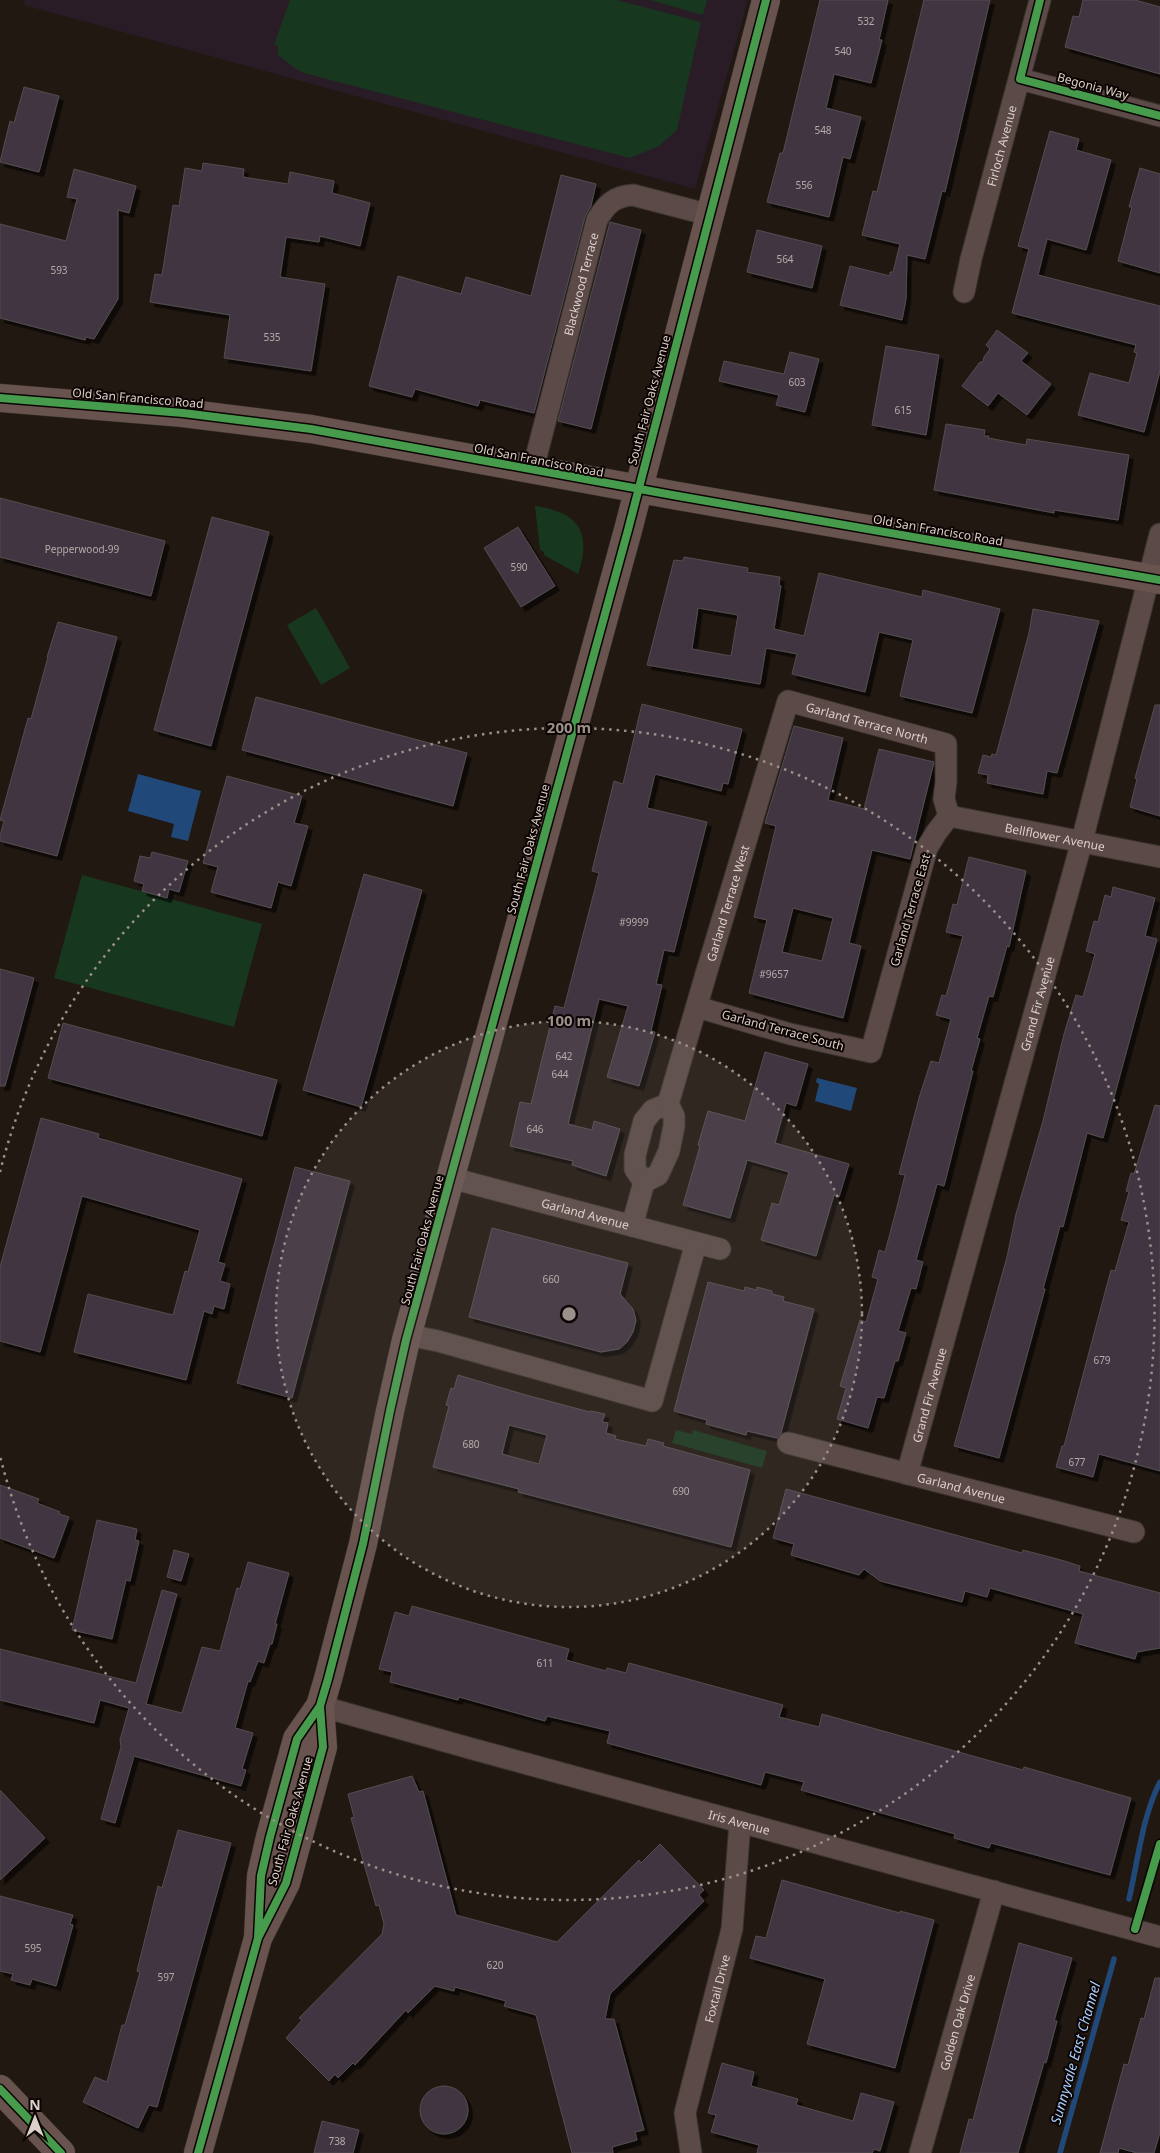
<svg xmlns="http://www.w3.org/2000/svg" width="1160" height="2153" font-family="'Noto Sans',sans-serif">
<defs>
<filter id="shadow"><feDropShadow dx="4.5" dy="4.5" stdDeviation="0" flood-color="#0009"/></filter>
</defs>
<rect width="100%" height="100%" fill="#221812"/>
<path fill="#291c26" d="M25,0H748L695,189L24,5Z"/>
<path fill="#18371f" d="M290,0H617L701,22L677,130L659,146L630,158L304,73L296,69L278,55V46L274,45Z
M650,0H707L703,15Z
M535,506C579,512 592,533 578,574L544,555V552L540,550Z
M316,608L350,668L321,685L287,625Z
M82,875L262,924L234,1027L54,978Z
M676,1430L692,1434L693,1430L767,1451L762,1468L672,1443Z"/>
<path fill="#20497a" d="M138,774L201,791L188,841L171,837L174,824L128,811Z
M817,1078L857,1088L851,1111L815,1101L819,1084L816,1082Z"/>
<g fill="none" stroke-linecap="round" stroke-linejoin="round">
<path stroke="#20497a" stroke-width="5.5" d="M1129,1899C1138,1861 1142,1817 1160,1782
M1060,2153L1114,1959"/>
</g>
<path fill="#3f3640" stroke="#534d4f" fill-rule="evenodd" filter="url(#shadow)" d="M820,0H888L879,40H882L871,83L834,74L826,108L861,117L850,159L843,157L829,217L767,202L780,153H783Z
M924,0H990L945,192L942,191L925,259L907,255L906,299L902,320L840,305L850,266L890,276V272H893L900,244L862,235L873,191L877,192Z
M1083,0H1135L1160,7V74L1065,47L1073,16L1079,17Z
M24,87L59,96L39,172L0,162L10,121L14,123Z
M1050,131L1079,139L1076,150L1111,160L1086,250L1047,239L1038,275L1160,306V371L1144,432L1078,415L1090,373L1129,383L1137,353L1134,352L1136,345L1012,313L1029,249L1018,246Z
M203,163L244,169L243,177L288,184L290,172L334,181L332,193L370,203L360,246L320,236L319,242L286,237L280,277L325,284L311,371L224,358L230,315L150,302L155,274L162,275L173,205L179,206L185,168L202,171Z
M1140,168L1160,174V273L1118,261L1132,207H1129Z
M74,169L136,186L129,213L118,210V299L94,339L86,337L85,340L0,318V224L66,241L77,199L67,197Z
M561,175L596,184L591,206L585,217L534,413L480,400L478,406L415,389L412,397L369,386L398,276L461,294L466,277L531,296Z
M610,222L641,230L591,429L558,421Z
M757,230L822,246L812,288L747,272Z
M997,330L1028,353L1021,361L1051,384L1027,415L998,393L988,406L962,386L980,362H983L984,357L990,349L986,345Z
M886,346L939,355L926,435L872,425Z
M790,352L819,359L805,412L776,405L779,395L719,381L724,361L784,374Z
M946,424L985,430L984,436H989L988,438L1026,445L1027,439L1129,455L1118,520L1054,510V513L934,490Z
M0,498L165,541L151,596L0,557Z
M212,517L269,532L211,746L154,730Z
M518,527L555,586L521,607L484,548Z
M684,557L748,568L747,572L780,577L779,585L781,586L774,629L804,636L819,573L922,597L923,590L1000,609L972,713L900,696L913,640L879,632L865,692L792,674L797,654L766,648L760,684L647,665L674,560L683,561ZM698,608L738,615L731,656L692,649Z
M1033,609L1099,621L1057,773L1047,771L1043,794L987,783L988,775L978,773L983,755L991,757L992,754L996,755L1029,633Z
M58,622L117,637L57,856L0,841V836L4,821L0,820L28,718L31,719L48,657H47Z
M256,697L467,753L453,806L242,750Z
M642,704L742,729L728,784L723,783L721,791L655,774L647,808L707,822L674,952L664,950L656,984L662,985L651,1031L655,1032L639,1086L607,1077L628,1006L599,999L568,1124L592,1130L594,1121L620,1129L606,1176L572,1165L573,1161L510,1146L520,1102L531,1104L555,1006L564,1008L599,873L592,871L614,781L623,784Z
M1155,705H1160V816L1130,807L1137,779L1135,778Z
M794,726L843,738L828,800L864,809L879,749L934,762L910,859L872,850L849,943L861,946L843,1018L749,993L767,920L754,917L776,826L765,823ZM793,908L833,918L822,961L782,952Z
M227,776L302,796L294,823L308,826L291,886L278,882L271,908L211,892L218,867L203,863Z
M152,852L188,861L179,892L169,889L167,898L142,891L144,884L134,881L140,856L150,858Z
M969,857L1026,871L1009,947L1007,946L993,997L989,996L977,1038L980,1039L971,1071H973L944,1186L937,1184L916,1260L923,1262L916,1289L911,1288L898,1331L906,1333L898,1361H895L884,1398L877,1397L868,1428L837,1419L846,1388L840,1386L860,1320L866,1322L878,1279L872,1277L879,1250L885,1252L897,1207L905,1175L899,1174L919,1098L931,1061L939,1063L951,1019L936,1015L942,995L946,996L963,936L946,932L953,904L957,905Z
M364,874L422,890L361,1107L303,1090Z
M1113,887L1155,898L1145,936L1157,939L1103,1138L1087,1133L1063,1227L1060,1226L1043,1289H1045L999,1458L954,1446L1007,1257L1016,1214L1043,1121L1064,1034L1076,995L1083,997L1095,954L1086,951L1094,921L1098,922L1105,895L1111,897Z
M0,969L34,978L5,1086H0Z
M63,1023L277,1080L262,1136L48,1078Z
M765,1052L808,1064L796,1106L786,1103L775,1143L849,1164L839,1197L834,1195L816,1256L761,1240L772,1203L779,1205L789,1172L747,1160L730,1218L683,1205L700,1146L698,1145L708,1111L745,1121Z
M1155,1105L1160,1106V1471L1099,1454L1093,1477L1056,1467L1062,1446H1064L1111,1270L1115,1271L1129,1222L1121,1220L1129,1192L1126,1191L1131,1173L1134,1174Z
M41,1118L99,1134L98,1138L242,1179L218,1262L225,1264L220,1281L230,1284L224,1309L214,1306L212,1314L204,1311L186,1380L74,1352L88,1294L173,1315L185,1271L188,1272L200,1230L82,1196L40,1352L0,1341V1267Z
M295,1167L350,1181L292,1398L237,1383Z
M492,1228L628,1263L620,1294L633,1309L636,1320L633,1332L627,1342L619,1349L601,1352L469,1317Z
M708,1282L744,1291L745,1287L757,1290V1287L772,1291V1294L784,1297L783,1301L814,1309L781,1433L777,1438L747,1431L746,1435L706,1424L707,1420L674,1411Z
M458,1375L526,1395L590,1412L591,1411L605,1414L602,1422L608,1423L606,1433L616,1436L615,1439L646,1446L648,1439L664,1443L663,1446L750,1470L731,1547L518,1492L519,1489L433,1467L449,1406L446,1405L451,1388L454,1389ZM509,1425L547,1435L539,1464L502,1454Z
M0,1485L39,1499L37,1503L60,1512L59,1514L69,1517L54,1558L0,1538Z
M786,1489L1022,1553L1023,1550L1061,1560L1080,1566L1079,1571L1160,1593V1648L1137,1652L1135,1659L1075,1643L1083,1614L990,1588L987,1597L965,1591L962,1602L880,1581L864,1569L859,1575L791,1555L794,1544L773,1538Z
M97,1520L137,1529L135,1540L139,1541L130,1581L126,1580L112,1639L72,1630Z
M174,1550L189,1554L181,1581L167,1577Z
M248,1562L289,1573L275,1624H277L272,1644H270L264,1663L258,1661L250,1682L248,1681L235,1728L253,1733L242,1769L246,1770L241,1786L134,1756L115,1823L101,1819L121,1747L120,1740L129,1708L100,1700L94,1723L0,1700V1649L136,1683L162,1590L177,1594L146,1704L182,1713L202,1647L220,1651L237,1588L240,1589Z
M412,1606L569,1649L566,1660L606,1671L607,1668L626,1673L629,1663L783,1705L779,1717L819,1727L822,1714L1023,1770L1024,1767L1131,1798L1110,1875L991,1843L989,1848L954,1838L955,1834L801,1790L804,1782L765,1772L761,1785L607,1743L610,1731L547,1716L545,1721L459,1697L458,1700L390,1682L392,1672L379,1669L395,1612L409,1616Z
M412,1776L419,1792L423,1791L456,1915L557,1942L639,1860L641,1863L660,1844L704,1890L699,1895L704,1901L610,1994L605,2019H614L644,2130L635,2132L637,2140L612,2147L613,2153H572L536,2015L504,2006L506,2001L455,1987L454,1991L435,1986L408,2013L406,2010L355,2065L353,2063L338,2078L335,2074L329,2081L286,2038L302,2020L299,2018L382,1934L384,1924L379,1905L376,1906L351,1818L354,1817L348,1794Z
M0,1790L45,1838L0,1880Z
M178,1830L231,1843L157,2107L149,2105L138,2128L83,2102L95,2077L107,2082L122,2025H125L140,1972L137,1971L158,1886L162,1888Z
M782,1880L900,1913V1911L934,1920L895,2068L807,2044L825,1979L750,1958L756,1936L766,1938Z
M0,1896L73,1915L70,1924L73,1925L56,1986L32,1979L30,1985L11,1980L13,1974L0,1971Z
M1019,1943L1072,1958L1054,2021H1057L1046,2063L1044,2062L1018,2153H960L969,2119L973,2120Z
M1155,1978H1160V2132L1154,2153H1137L1119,2148L1118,2153H1100L1124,2064L1128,2065L1141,2018L1144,2019Z
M722,2063L754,2072L751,2086L798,2099L796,2105L853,2121L861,2093L894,2102L880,2151L874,2149L872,2153H757L759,2145L711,2132L716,2115L708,2113Z
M420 2110a24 24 0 1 1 48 0a24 24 0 1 1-48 0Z
M322,2121L359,2130L353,2153H314Z"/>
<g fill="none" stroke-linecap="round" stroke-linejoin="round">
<defs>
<g id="minor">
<path d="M1020,79L1160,116"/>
<path id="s1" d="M964,292L971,259L1040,0"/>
<path id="s2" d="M533,469L597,220C606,204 615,196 633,195L710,215"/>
<path id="s3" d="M949,816L1160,857"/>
<path id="s4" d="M451,1178L720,1249"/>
<path d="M644,1182L635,1169V1155L644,1121L653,1110L668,1104"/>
<path id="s5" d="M632,1226L644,1182L658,1175L669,1151L674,1126V1116L668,1104L706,974L788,701L946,744V782L944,799L949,816L936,833L927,848L871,1052L790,1034L697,1007"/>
<path d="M408,1335L438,1341L652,1401L696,1243"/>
<path id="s6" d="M788,1443L1134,1532"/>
<path id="s7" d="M907,1474L1082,841L1160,534"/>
<path id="s8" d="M320,1706L469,1748L1160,1937"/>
<path id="s9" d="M691,2153L685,2113L732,1929L740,1822"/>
<path id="s10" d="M920,2153L994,1891"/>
</g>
<path id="major" d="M0,398L183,413L311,429L678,496L1160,580
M258,1938L261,1876L270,1837L297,1739L320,1706L328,1679L363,1544L390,1411L406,1340L628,530L766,0
M0,2089L61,2153
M198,2153L258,1938L286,1883L323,1747L320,1706"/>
</defs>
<use href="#minor" stroke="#3a332d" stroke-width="23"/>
<use href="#major" stroke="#3a332d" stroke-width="29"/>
<use href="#minor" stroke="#5b4a48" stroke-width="21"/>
<use href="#major" stroke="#68534f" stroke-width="28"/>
<defs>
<path id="cycleway" d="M1040,0L1020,79L1160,116
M0,398L183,413L311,429L678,496L1160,580
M1135,1929L1160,1844
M258,1938L261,1876L270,1837L297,1739L320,1706L328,1679L363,1544L390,1411L406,1340L628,530L766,0
M0,2089L61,2153
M198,2153L258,1938L286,1883L323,1747L320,1706"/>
</defs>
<use href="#cycleway" stroke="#0b0402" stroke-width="11"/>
<use href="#cycleway" stroke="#469c4c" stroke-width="8"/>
</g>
<circle cx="569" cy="1314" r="293" fill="#9c908a" fill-opacity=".12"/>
<g fill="none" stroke="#9c908a" stroke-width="2.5" stroke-dasharray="2.5 5">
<circle cx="569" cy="1314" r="293"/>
<path d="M0 1172A586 586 0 1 1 0 1456"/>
</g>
<g text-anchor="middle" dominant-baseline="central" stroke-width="4" stroke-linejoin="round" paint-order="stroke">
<g font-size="10" fill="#b6aaa8">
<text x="866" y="21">532</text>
<text x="843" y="51">540</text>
<text x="823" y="130">548</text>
<text x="804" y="185">556</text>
<text x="785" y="259">564</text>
<text x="59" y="270">593</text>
<text x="272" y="337">535</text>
<text x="797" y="382">603</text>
<text x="903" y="410">615</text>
<text x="82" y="549">Pepperwood-99</text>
<text x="519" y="567">590</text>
<text x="634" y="922">#9999</text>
<text x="774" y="974">#9657</text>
<text x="564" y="1056">642</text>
<text x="560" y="1074">644</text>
<text x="535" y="1129">646</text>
<text x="551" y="1279">660</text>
<text x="1102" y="1360">679</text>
<text x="471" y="1444">680</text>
<text x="1077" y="1462">677</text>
<text x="681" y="1491">690</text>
<text x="545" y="1663">611</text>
<text x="33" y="1948">595</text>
<text x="495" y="1965">620</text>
<text x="166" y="1977">597</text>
<text x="337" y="2141">738</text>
</g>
<g font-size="12" fill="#ddd0ca" stroke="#0b0402">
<text transform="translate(1093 86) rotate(15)">Begonia Way</text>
<text stroke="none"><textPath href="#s1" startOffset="151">Firloch Avenue</textPath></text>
<text stroke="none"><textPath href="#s2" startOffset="191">Blackwood Terrace</textPath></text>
<text transform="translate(138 398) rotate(5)">Old San Francisco Road</text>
<text transform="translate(649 400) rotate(-75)">South Fair Oaks Avenue</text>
<text transform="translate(539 460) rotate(11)">Old San Francisco Road</text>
<text transform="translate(938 530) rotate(10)">Old San Francisco Road</text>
<text stroke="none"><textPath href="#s5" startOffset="639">Garland Terrace North</textPath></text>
<text stroke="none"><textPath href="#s3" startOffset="108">Bellflower Avenue</textPath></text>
<text transform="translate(528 849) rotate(-75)">South Fair Oaks Avenue</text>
<text stroke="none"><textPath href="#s5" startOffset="346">Garland Terrace West</textPath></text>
<text transform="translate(910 910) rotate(-74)">Garland Terrace East</text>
<text stroke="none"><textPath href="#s7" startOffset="488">Grand Fir Avenue</textPath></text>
<text transform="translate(783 1030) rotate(15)">Garland Terrace South</text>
<text stroke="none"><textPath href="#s4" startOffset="139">Garland Avenue</textPath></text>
<text transform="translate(422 1240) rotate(-75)">South Fair Oaks Avenue</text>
<text stroke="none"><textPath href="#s7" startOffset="82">Grand Fir Avenue</textPath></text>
<text stroke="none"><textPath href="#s6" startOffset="179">Garland Avenue</textPath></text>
<text transform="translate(290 1821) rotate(-74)">South Fair Oaks Avenue</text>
<text stroke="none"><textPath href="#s8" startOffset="435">Iris Avenue</textPath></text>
<text stroke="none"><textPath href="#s9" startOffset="169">Foxtail Drive</textPath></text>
<text stroke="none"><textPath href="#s10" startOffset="136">Golden Oak Drive</textPath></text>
</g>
<g font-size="14" font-style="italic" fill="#a7cdfe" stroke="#0b0402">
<text transform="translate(1075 2053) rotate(-74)">Sunnyvale East Channel</text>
</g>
</g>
<circle cx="569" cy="1314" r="8" fill="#9c908a" stroke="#0b0402" stroke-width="2.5"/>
<g font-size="15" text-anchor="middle" font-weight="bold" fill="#9c908a" stroke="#0b0402" stroke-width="4" stroke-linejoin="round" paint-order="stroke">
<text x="569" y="733">200 m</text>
<text x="569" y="1026">100 m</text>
</g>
<g transform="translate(35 2118)" stroke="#0b0402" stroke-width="4" paint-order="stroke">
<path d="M0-4L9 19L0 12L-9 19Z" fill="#ddd0ca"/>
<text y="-8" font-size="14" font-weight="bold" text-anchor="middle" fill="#ddd0ca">N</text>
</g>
</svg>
